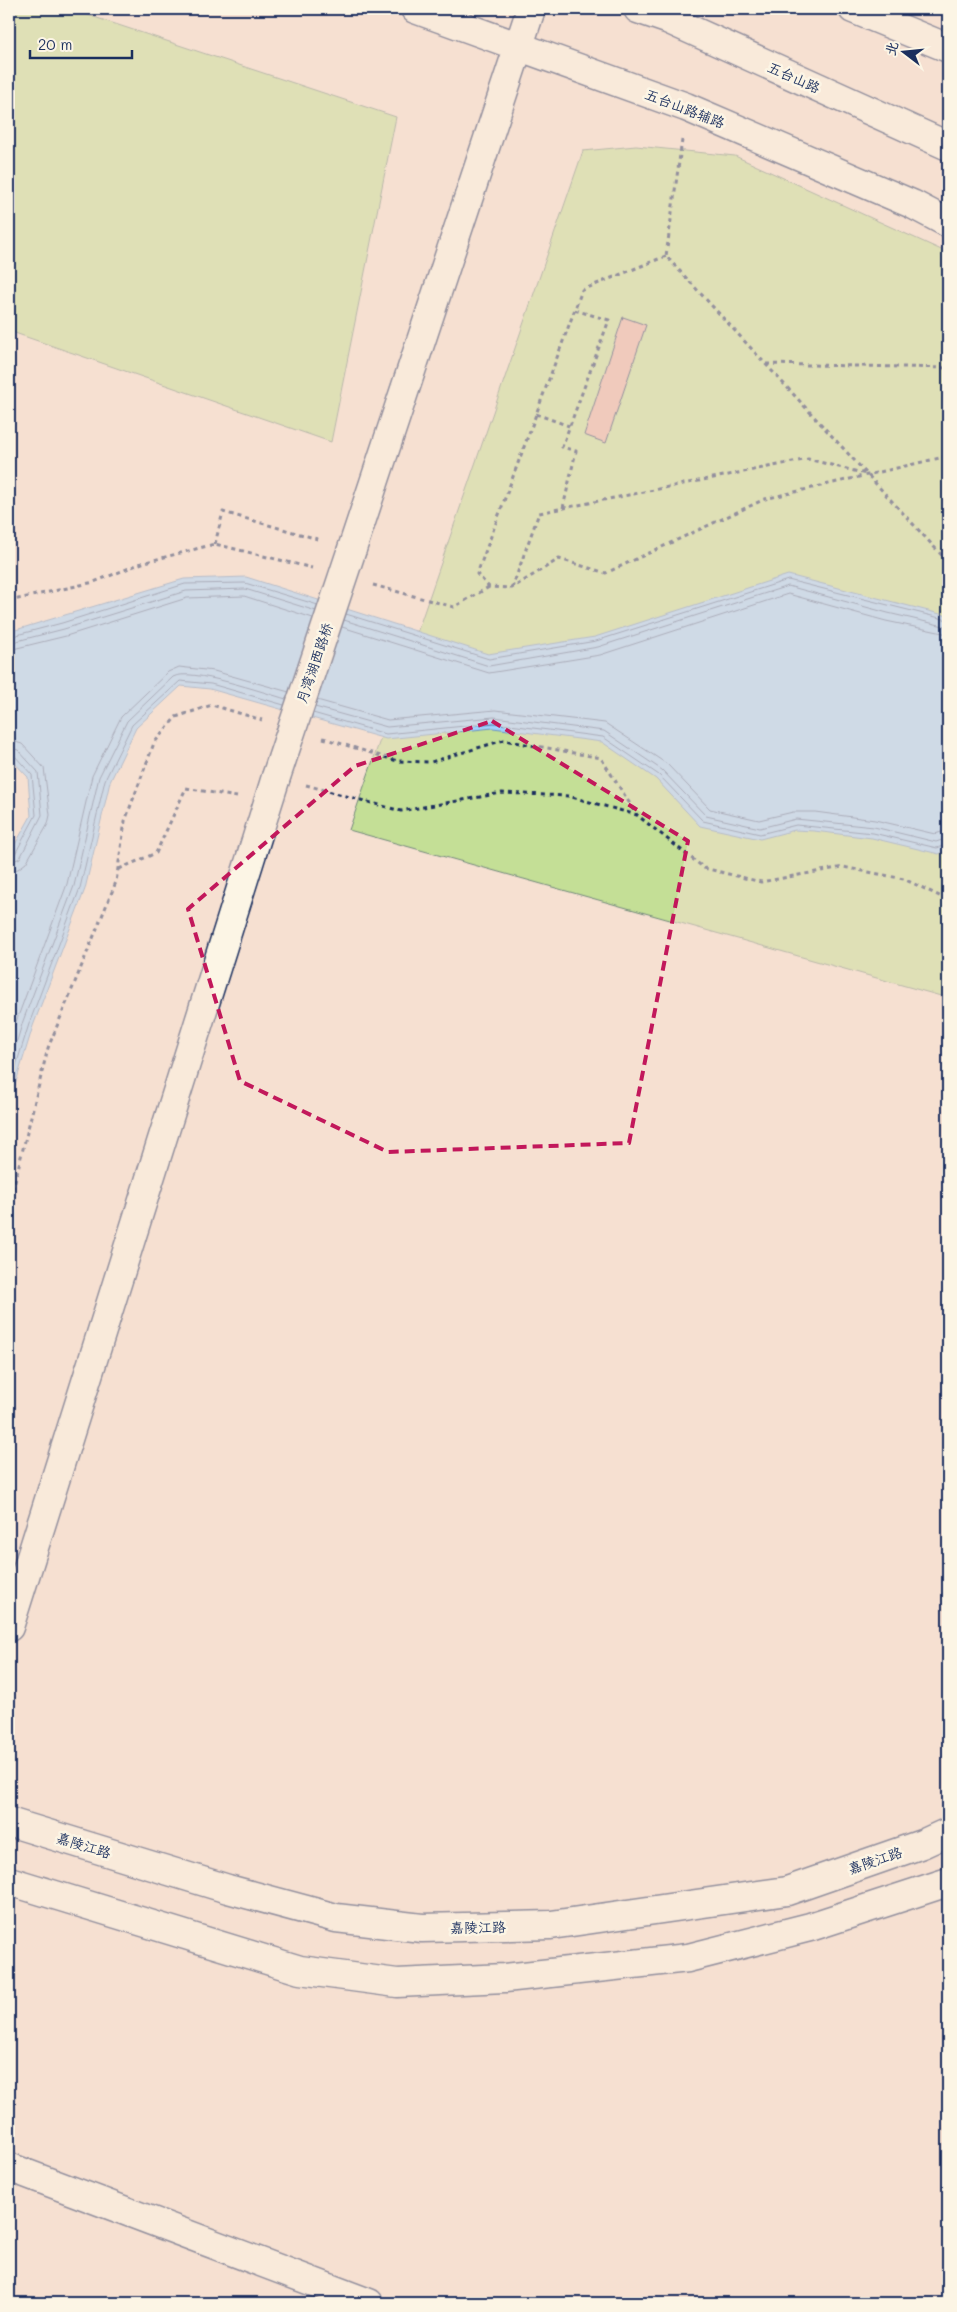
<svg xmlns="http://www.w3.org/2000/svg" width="957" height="2312" font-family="Mali,'LXGW WenKai TC',sans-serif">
<rect width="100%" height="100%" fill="#f6e0d1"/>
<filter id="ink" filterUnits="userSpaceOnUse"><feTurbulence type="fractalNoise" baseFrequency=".02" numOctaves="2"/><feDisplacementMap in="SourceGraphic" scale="10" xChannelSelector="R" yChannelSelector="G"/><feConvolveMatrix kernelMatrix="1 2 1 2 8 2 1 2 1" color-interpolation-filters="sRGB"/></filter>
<g filter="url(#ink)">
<path fill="#c4df96" stroke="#70877a" d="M9,9H70L396,117L331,442L9,331Z
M636,146L735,156L948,253V998L349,830L583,151Z"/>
<path fill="#a1d2fe" stroke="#6b91be" d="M788,575L948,616V848L939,854L872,838L814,831L795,830L760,839L700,826L656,779L602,742L493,728L386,739L210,689L181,686L136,728L110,782L85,889L33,1026L9,1105V855L31,816L28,777L9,757V632L184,579L246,577L488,654L595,637Z"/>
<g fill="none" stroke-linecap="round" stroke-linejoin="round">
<path stroke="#51709e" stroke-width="1" d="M346,614L489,659L596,641L788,580L948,620
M344,620L489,666L598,647L788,586L888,613L948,627
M342,627L489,673L600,655L788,594L886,621L948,634
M9,637L62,623L185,584L245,583L318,605
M9,643L64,629L186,591L245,589L316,611
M9,650L66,636L187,598L244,596L313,618
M317,700L388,720L495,710L605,723L667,764L710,809L759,820L793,812H815L875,820L935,834L948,830
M315,707L387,727L494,717L604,731L662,770L706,816L760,828L796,819L874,827L936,842L948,838
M313,713L386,734L494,723L603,737L659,775L703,821L760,834L796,825L873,833L937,848L948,844
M9,740L22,744L44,768L50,815L48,824L26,863L18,869L9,871
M9,747L18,750L38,772L42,815L20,858L9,863
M9,754L14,755L32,775L36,815L15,854L9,857
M9,1041L67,884L92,776L121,717L168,672L179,667L214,671L289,692
M9,1067L23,1021L74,886L99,777L127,721L173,677C190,667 265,693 286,699
M9,1088L29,1024L80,888L105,780L132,725L180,681L211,684L284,705"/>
</g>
<path fill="#e9b0a2" stroke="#1b2f5e" d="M623,317L646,325L606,443L584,435Z"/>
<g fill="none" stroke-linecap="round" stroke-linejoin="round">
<defs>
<path id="street" d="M415,9L686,107L912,204L948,223
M9,2167L369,2303"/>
<path id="secondary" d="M638,9L667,19L948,146
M853,9L948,48
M352,549L531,9
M9,1627L276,777
M9,1822L228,1889L336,1918L422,1928L551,1925L787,1891L922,1844L948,1832
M9,1881L300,1970L397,1983L505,1978L688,1958L810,1927L948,1882"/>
</defs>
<use href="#street" stroke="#1b2f5e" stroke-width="31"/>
<use href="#secondary" stroke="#1b2f5e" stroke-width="31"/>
<path stroke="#1b2f5e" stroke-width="3" stroke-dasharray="4 4" stroke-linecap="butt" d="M682,140L666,256L948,562
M666,256L582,290L477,574L489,587L512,588L559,559L606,573L765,499L948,456
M766,364L948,368
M536,414L569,426
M563,508L576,451L562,447L609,320L574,310
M215,544L223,512L321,540
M373,585L454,607L489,587
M512,588L539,513L808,459L866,474
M9,601L94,582L142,563L215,544L312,568
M323,738L397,761L431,762L504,740L601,758L637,815
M306,785L401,811L502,793L568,796L637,815L704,868L761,882L843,867L904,879L948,900
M9,799L11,831L9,835
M119,869L156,853L186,788L237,797
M9,1205L48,1048L116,882L125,821L154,743L176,717L212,705L262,720"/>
<use href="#street" stroke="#fcf5e5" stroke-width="28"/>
<use href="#secondary" stroke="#fcf5e5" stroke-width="28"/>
<defs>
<path id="secondary-bridge" d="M276,777L352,549"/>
</defs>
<use href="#secondary-bridge" stroke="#1b2f5e" stroke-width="31" stroke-linecap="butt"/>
<use href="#secondary-bridge" stroke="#fcf5e5" stroke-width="28"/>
</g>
</g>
<path d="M0 0H957V2312H0ZM492,721L688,841L629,1143L388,1152L240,1081L188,909L355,766Z" fill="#f6e0d1" fill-opacity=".55" fill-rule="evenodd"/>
<path fill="none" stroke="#c2185b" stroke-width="4" stroke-dasharray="10 6" stroke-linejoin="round" d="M492,721L688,841L629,1143L388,1152L240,1081L188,909L355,766Z"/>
<g text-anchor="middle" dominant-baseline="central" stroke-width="5" stroke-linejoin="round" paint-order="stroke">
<g font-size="14" fill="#1b2f5e" stroke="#fcf5e5">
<text transform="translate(794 77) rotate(24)">五台山路</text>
<text transform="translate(685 108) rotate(21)">五台山路辅路</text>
<text transform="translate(314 663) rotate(-71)">月湾湖西路桥</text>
<text transform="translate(84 1845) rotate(17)">嘉陵江路</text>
<text transform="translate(875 1860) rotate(-19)">嘉陵江路</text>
<text transform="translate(478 1927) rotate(-1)">嘉陵江路</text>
</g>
</g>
<rect width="957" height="2312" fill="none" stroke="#fcf5e5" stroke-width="30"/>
<rect x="15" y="15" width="927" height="2282" fill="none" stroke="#1b2f5e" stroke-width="2" filter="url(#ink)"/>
<g transform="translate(904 52) rotate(286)" stroke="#fcf5e5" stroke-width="4" paint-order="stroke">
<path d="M0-4L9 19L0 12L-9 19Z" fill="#1b2f5e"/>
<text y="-8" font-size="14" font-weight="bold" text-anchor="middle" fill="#1b2f5e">北</text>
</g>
<path d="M30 50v8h102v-8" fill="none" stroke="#1b2f5e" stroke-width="2.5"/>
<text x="38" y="50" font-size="15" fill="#1b2f5e" stroke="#fcf5e5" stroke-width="4" paint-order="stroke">20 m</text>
</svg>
